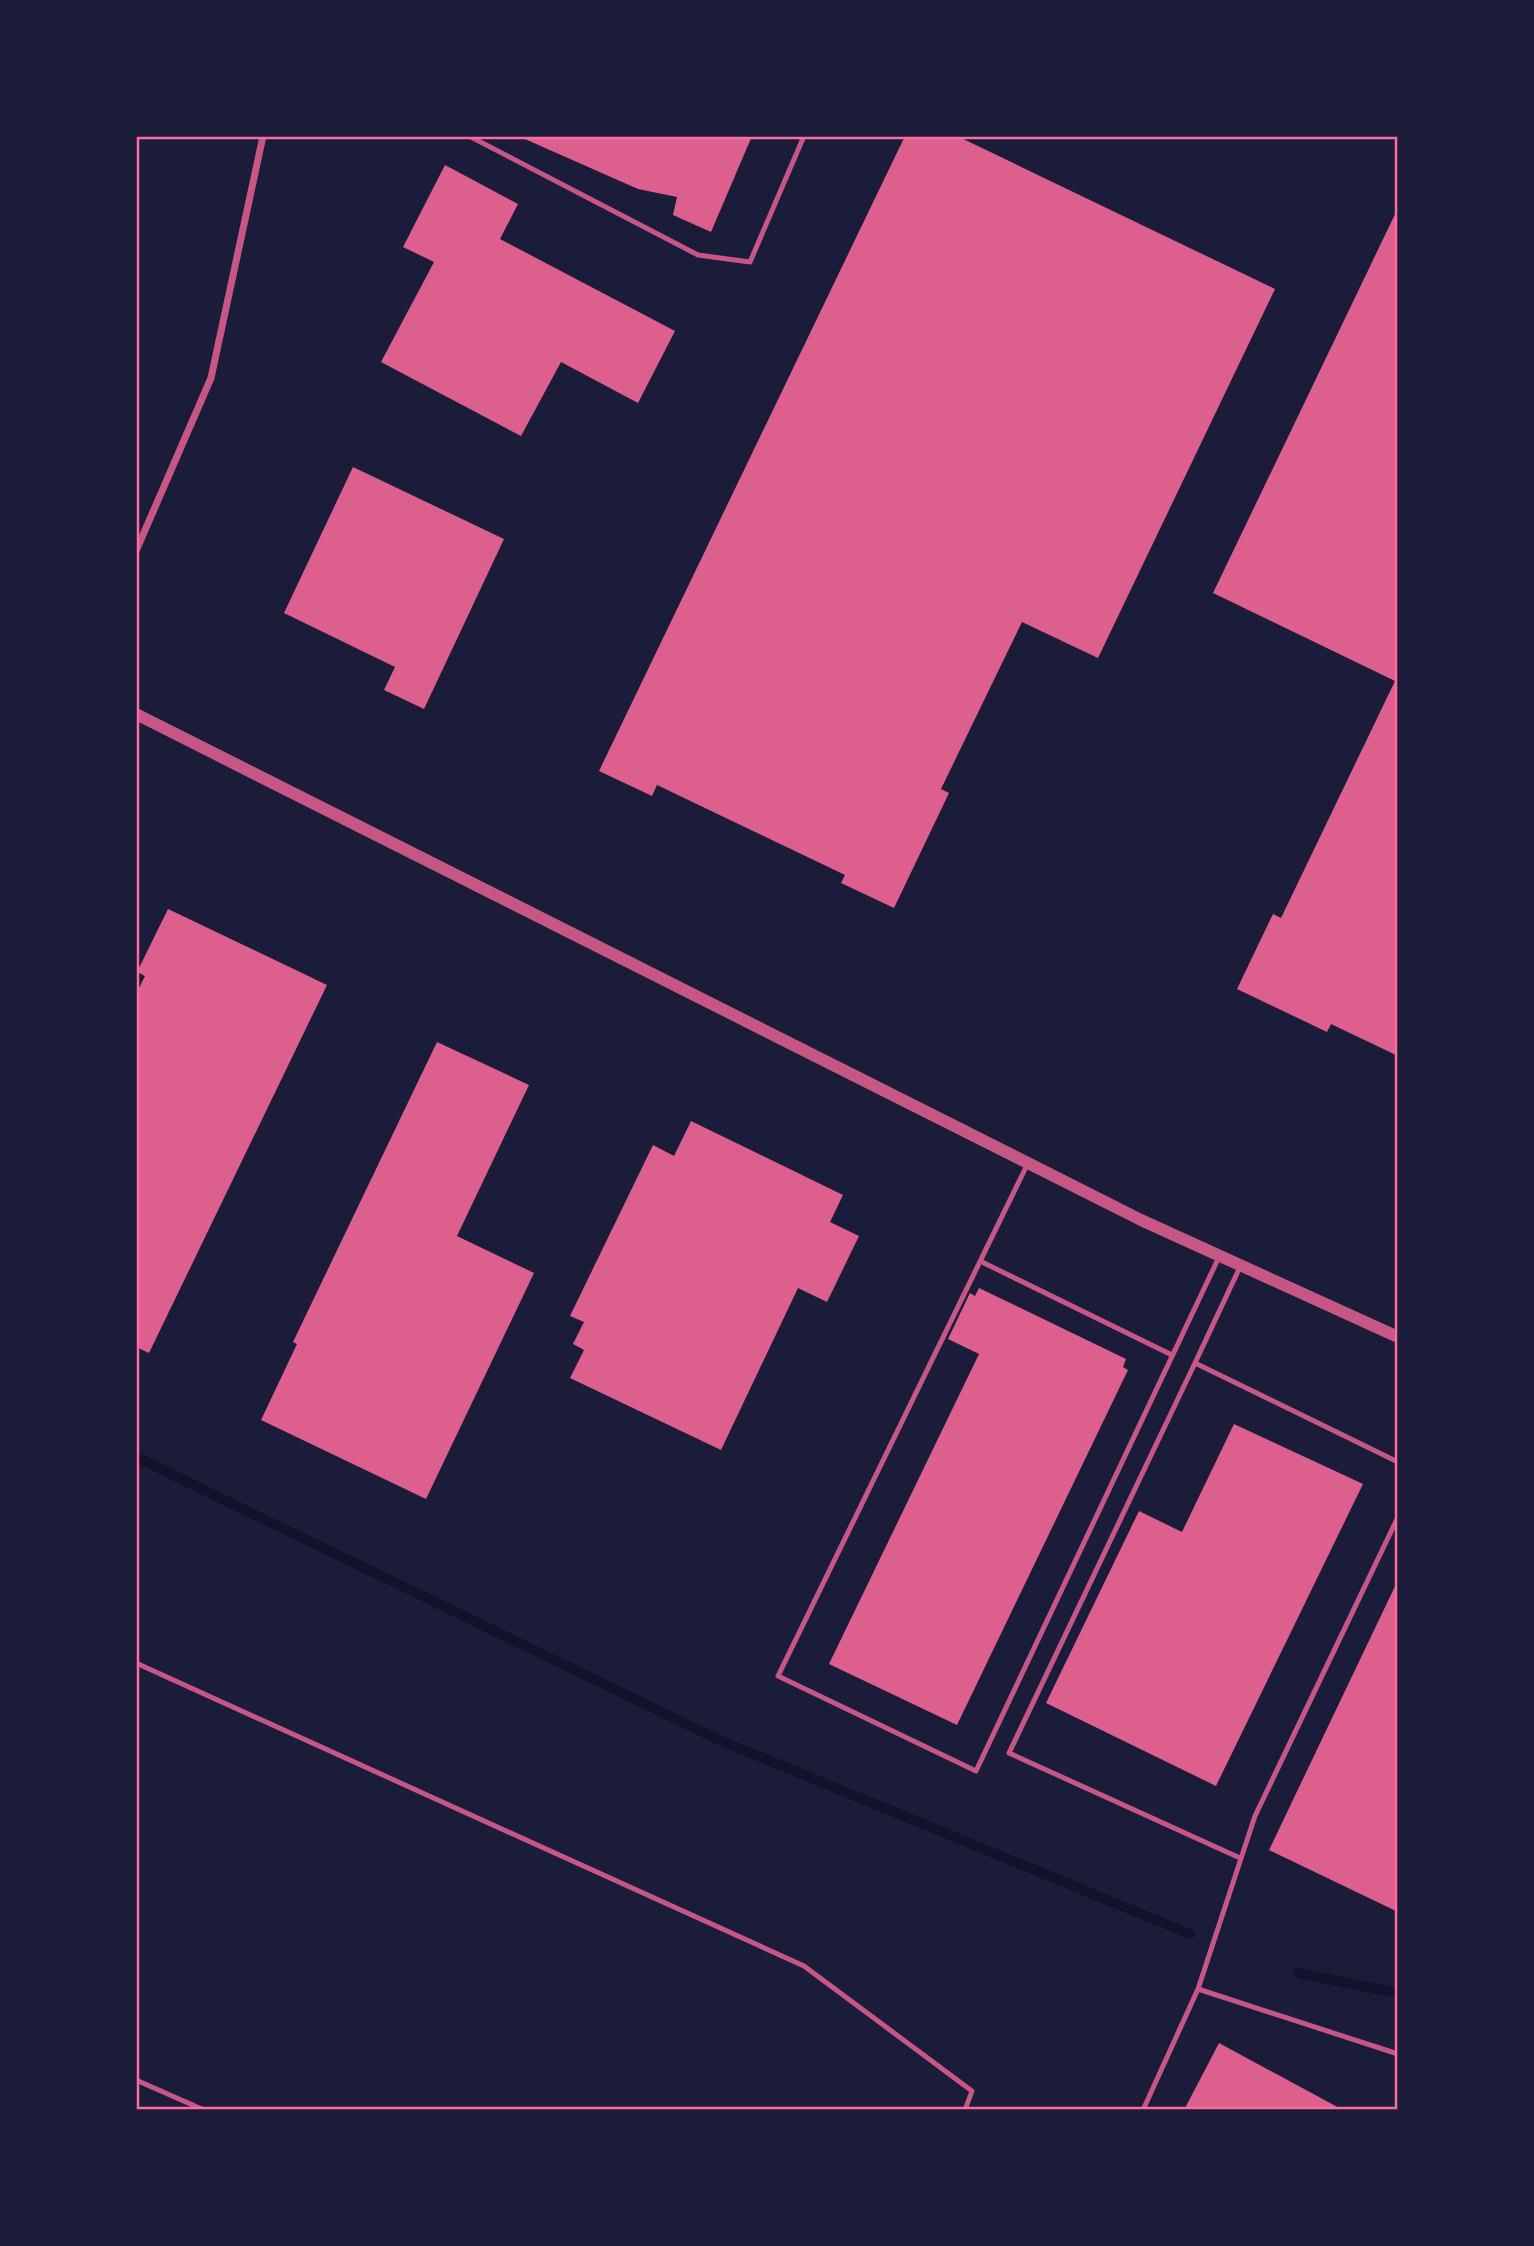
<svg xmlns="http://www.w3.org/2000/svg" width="1534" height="2246" font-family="'Nunito Sans',sans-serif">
<rect width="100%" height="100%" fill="#1b1b3a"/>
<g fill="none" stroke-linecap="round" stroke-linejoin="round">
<path stroke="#12122b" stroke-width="10" d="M136,1457L717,1739L1190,1934
M1298,1973L1398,1993"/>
</g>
<path fill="#dd5f8e" d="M518,136H752L711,232L673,215L677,197L638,189Z
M905,136H957L1275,289L1098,658L1022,622L941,789L949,793L894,908L841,883L845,875L657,785L652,796L599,771Z
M445,165L518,204L500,239L675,331L638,403L561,362L521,436L381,362L434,262L403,247Z
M1398,208V1056L1331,1024L1327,1032L1237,989L1273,914L1281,918L1395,681L1213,593Z
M353,467L504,539L424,709L384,690L395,667L284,613Z
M168,909L327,985L149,1353L136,1347V994L145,976L137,972Z
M437,1042L529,1085L457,1236L534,1273L426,1499L261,1420L297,1344L293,1342Z
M691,1121L843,1195L830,1222L859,1236L827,1302L798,1288L721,1450L570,1378L584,1350L573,1344L584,1322L570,1316L653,1145L674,1156Z
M979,1288L1126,1359L1123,1367L1128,1370L957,1725L829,1664L979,1354L948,1339L970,1293L975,1296Z
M1234,1424L1363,1484L1216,1786L1046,1703L1139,1511L1182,1532Z
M1398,1580V1912L1269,1850Z
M1219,2043L1343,2110H1184Z"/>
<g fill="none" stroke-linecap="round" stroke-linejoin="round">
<path stroke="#c65784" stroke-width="5" d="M469,136L698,255L750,262L804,136
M1028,1163L778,1676L976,1771L1219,1257
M980,1261L1172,1355
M1195,1363L1240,1267
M1398,1517L1255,1816L1198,1989L1398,2054
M136,1663L804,1966L972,2091L965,2110
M1240,1858L1009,1753L1195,1363L1398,1462
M136,2080L204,2110
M1143,2110L1198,1989"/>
<path stroke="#c65784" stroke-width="7" d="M136,551L211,378L263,136"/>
<path stroke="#c65784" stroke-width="12" d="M136,714L1141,1220L1398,1337"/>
</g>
<rect width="1534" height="2246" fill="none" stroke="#1b1b3a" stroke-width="276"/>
<rect x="138" y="138" width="1258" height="1970" fill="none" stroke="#ff6b9d" stroke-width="2.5"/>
</svg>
